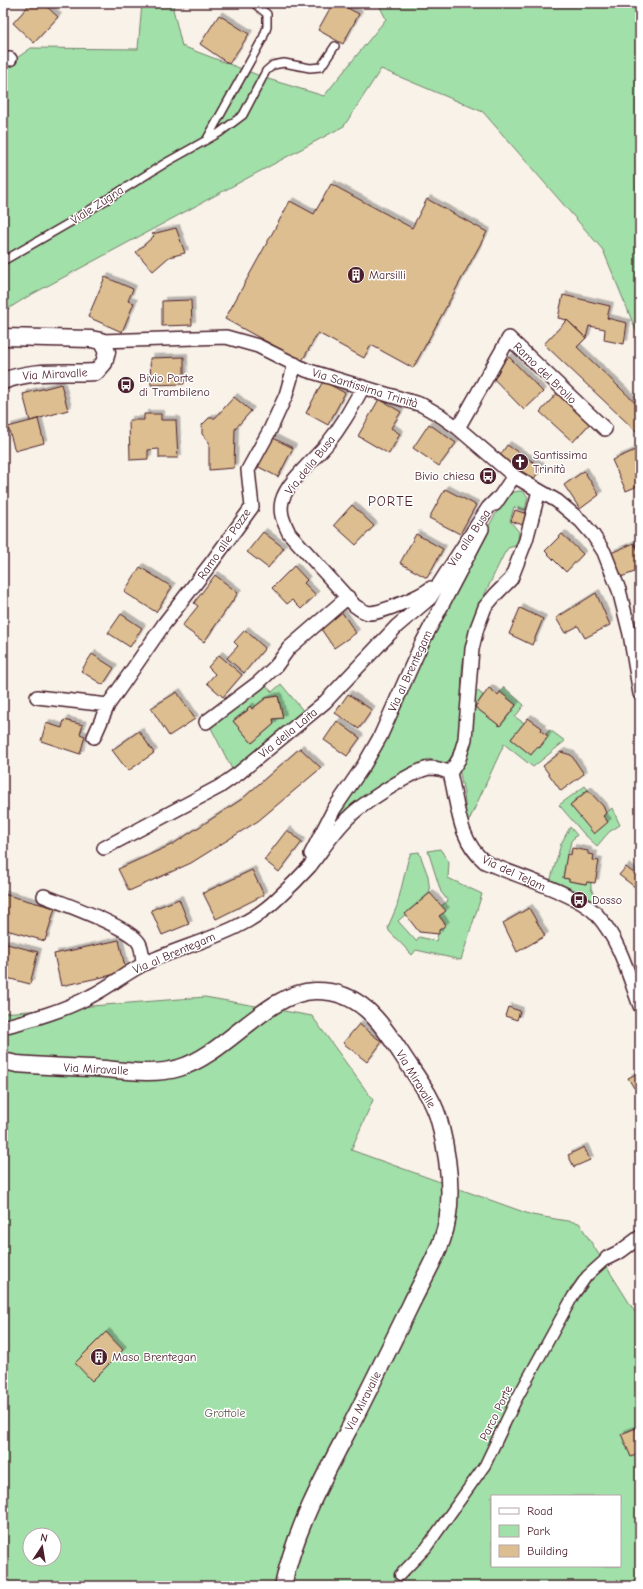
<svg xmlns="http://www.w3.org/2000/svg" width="643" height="1589" font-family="'Comic Neue',sans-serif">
<defs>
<filter id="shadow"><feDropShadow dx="3.5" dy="-3.5" stdDeviation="0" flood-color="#0004"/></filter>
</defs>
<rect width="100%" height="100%" fill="#f8f2e9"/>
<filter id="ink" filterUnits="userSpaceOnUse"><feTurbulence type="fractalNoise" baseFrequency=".025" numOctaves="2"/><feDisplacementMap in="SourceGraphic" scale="8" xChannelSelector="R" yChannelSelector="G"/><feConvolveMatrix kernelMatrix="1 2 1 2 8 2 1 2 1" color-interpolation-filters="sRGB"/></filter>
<g filter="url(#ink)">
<path fill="#a1e0a9" stroke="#76806a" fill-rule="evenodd" d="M142,3H175L173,9L182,46L268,79L324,96L386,19L378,3H640V340L603,250L483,112L381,69L344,126L27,297L3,312V68L31,48L138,49Z
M518,491H523L528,497L525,510L514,507L510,521L519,532L518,540L515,546L508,548L504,554C488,587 471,620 464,656C457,692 469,729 448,762L443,763L429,759L405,771L317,849L471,557L503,501L511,493Z
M264,683L272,692L281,684L305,713L233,771L209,724ZM278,696L283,718L273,719V725L252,743L233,721L248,710L247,708L250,706L252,709L266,698Z
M504,687L524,705L515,717L524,723L511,739L531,754L537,747L540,748L548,737L546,734L550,730L565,741L533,767L504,744L467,825L464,793L459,769L475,689L483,695L475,707L500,726L516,705L500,692Z
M585,786L588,790L570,805L608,822L603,816L612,808L620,825L609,832L597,846L584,834L559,805Z
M570,827L577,835L571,841L563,878L569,879V881L586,884L587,882L591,883V888L595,898L593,901L550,882L561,844Z
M440,849L449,862L448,878L482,894L461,960L416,950L412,955L389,931L388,927L397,906L408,860L411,853L419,852L428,876L430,893L398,921L416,941L419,937L436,941L439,930L446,925L439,916L446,911L441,906L448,901L441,892L428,851Z
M205,997L312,1016L373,1100L351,1150L532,1215L579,1223L640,1320V1586H3V1013ZM492,1496H620V1566H492ZM30,1535H54V1559H30Z"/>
<path fill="#dcbe90" stroke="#4a1f2b" filter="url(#shadow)" d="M31,3H43L58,17L34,43L13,23Z
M333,3H338L359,14L343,44L318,30Z
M219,15L249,34L229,64L200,44Z
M331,184L412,228L427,199L487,232L413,368L371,345L364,358L318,333L302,361L225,319L290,201L314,214Z
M176,228L185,253L169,257L153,271L136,252L154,236L152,234Z
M105,277L133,289L128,301L134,303L122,332L88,317Z
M563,295L610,306L607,318L627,323L624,344L604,340L605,329L589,326L586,338L567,320L558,318Z
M191,300L192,325L162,326V301Z
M567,320L586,338L577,347L640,407V430L638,433L544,344Z
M184,357V384L151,385L150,358Z
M509,357L543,392L524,410L490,375Z
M323,381L345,393L328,425L306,413Z
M61,384L68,410L30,421L23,394Z
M559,391L592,421L573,442L540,412Z
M234,397L251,411L235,429L234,468L209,470V442L202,434V425L209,418H215Z
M379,399L401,412L391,428L400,434L389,454L358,436Z
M144,414H161V420H176L178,458H159V449L148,450V459L130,460L129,420H144Z
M38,419L44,443L15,451L8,427Z
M429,424L456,443L439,466L413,448Z
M269,436L293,448L278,477L253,464Z
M507,445L541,467L534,479L499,457Z
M638,449L640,454V485L626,491L612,460Z
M584,471L599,495L580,509L564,485Z
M445,489L476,505L460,534L429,518Z
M352,505L374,526L356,545L334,525Z
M515,510L527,514L523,525L511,521Z
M263,532L284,548L268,568L247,552Z
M416,534L443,549L427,578L400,563Z
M562,534L583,554L566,572L545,551Z
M634,543L640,555V570L621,577L611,553Z
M294,566L307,580L304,583L316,595L301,609L292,600L287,604L272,588Z
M140,567L172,587L156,612L124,592Z
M215,575L238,593L204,642L182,626L198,606L194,603Z
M596,593L610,625L585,638L578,626L565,633L556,618Z
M520,608L543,619L532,645L509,634Z
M341,611L356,633L334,648L319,626Z
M121,614L142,628L130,647L108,633Z
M245,630L265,648L244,673L227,658L238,646L234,642Z
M92,654L114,668L103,685L81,671Z
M219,655L242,675L223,697L207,683L215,674L208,667Z
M489,688L498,695L500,692L516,705L500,726L475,707Z
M177,692L195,719L169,736L151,708Z
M348,694L372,710L359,729L335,713Z
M278,696L283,718L273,719L274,724L252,743L233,721L248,710L247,709L250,706L252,709L266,698Z
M528,718L542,728L541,731L548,736L539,748L537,747L531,755L511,739Z
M64,720L83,725L80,734L85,736L80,754L41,741L46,723L62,728Z
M337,721L360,738L347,756L324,740Z
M139,731L154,753L128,771L112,750Z
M300,748L321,768L258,821L191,863L129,891L118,869L173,844L242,799Z
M561,752L571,755L584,774L561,791L543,766Z
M588,790L603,806L606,813L603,816L608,822L594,834L570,805Z
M287,830L302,842L279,872L264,860Z
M572,848L588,851V854L594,855L593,860L599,861L595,883L587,882L586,884L569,881V879L563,878L567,854L571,855Z
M626,867L640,878L635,887L619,875Z
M252,870L264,895L216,919L203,893Z
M430,893L446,911L439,916L446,925L439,930V934L419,932L405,914Z
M3,894L55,908L45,941L3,929Z
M179,899L189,924L162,935L151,910Z
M529,908L545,936L517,952L503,923Z
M119,940L126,972L61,986L54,954Z
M3,943L38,952L30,984L3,977Z
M508,1007L520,1011L517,1020L505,1016Z
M359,1024L382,1042L367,1062L343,1043Z
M640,1072V1085L634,1088L628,1078Z
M584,1147L590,1160L574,1167L568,1155Z
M106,1332L123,1350L92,1381L75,1363Z
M636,1428L640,1437V1453L631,1457L621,1434Z"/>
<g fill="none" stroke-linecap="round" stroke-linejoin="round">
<defs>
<path id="service" d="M207,139L263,38L267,27V14L256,5
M3,261L69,223L167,162L219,133L243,115L266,71L273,65L284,63L310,68L321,67L335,46"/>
<path id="pedestrian" d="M400,1575L426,1548L485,1465L516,1400L573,1296L587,1276L607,1258"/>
<path id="minor" d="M3,59H10
M101,341L226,337L258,346L306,370L422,405L441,416L458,428L514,476L557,501L581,521L593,535L604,552L619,590L630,634L640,694
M363,387C352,407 342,426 327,444C314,460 287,482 282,501C279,514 284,522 289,533L355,606C360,609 363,612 369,613C382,613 421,596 431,588
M458,428L509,338L605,429
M495,504L514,476
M37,697L108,705
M206,722L258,683L276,666L289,648L348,597
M94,737L108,705L122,685L164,624L212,562L252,507L248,470L270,430L286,395L295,364
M450,773L459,759L465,739L472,649L477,628L485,607L496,594L511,579L526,540L539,491
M104,848L219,787L239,773L325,702L397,626L430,598L488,508L498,498
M311,854L334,809L364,765L380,737L421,645L482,529
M44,896C64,904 130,927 139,943C143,950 142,957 143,964
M3,1027C33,1019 63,1011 91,996C111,986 128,971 148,962C192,942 243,933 278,898C289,888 300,877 310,866C323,849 334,831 350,816C361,805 415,769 430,768C437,768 444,770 450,773C458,804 458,840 485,862C511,874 581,895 597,915C619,939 629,976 640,1006
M607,1258L621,1251L640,1237"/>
<path id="tertiary" d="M3,337L91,339L101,341L107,352L104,363L96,372C62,374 36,369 3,381
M3,1061L17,1064C42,1066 68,1067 93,1068C121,1070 153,1076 179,1068C227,1054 267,992 315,991C359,990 379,1020 401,1053C415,1075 434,1098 440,1124C449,1160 455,1204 442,1240C434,1262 421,1283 411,1304C391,1345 371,1386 350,1427C323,1478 295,1530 283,1586"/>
</defs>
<use href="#service" stroke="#4a1f2b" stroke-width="10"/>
<use href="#pedestrian" stroke="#4a1f2b" stroke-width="13"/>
<use href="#minor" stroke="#4a1f2b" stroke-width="16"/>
<use href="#tertiary" stroke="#4a1f2b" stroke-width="19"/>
<use href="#service" stroke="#fff" stroke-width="7"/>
<use href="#pedestrian" stroke="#fff" stroke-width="10"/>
<use href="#minor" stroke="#fff" stroke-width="13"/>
<use href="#tertiary" stroke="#fff" stroke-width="16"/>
</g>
</g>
<defs>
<symbol id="building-disc" viewBox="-11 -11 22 22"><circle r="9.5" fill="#4a1f2b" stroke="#fff"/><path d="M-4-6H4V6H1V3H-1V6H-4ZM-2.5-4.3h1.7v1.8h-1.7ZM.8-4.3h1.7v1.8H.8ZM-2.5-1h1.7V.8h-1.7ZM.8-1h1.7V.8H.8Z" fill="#fff"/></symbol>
<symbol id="bus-disc" viewBox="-11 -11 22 22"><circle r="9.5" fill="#4a1f2b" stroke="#fff"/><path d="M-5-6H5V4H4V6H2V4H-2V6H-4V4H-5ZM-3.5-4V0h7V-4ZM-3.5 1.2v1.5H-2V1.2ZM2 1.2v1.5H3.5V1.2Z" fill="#fff"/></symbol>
<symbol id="church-disc" viewBox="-11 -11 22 22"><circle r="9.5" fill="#4a1f2b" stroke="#fff"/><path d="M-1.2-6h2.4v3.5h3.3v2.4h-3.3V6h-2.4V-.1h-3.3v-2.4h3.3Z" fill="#fff"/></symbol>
</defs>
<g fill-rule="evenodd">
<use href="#building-disc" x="346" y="265" width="20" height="20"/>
<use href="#bus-disc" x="116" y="375" width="20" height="20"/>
<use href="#church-disc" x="510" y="452" width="20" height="20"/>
<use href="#bus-disc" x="478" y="466" width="20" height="20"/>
<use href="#bus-disc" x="569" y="890" width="20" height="20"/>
<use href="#building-disc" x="89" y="1347" width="20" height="20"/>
</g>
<g text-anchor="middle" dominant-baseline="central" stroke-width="3" stroke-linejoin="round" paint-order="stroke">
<g font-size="12" fill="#4a1f2b" stroke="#fff">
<text transform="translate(97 205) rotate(-33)">Viale Zugna</text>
<text transform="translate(545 373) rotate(44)">Ramo del Broilo</text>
<text transform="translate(55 374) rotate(-3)">Via Miravalle</text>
<text transform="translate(365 388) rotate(17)">Via Santissima Trinità</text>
<text transform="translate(310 465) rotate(-51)">Via della Busa</text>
<text transform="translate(469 538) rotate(-56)">Via alla Busa</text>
<text transform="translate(224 544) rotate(-55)">Ramo alle Pozze</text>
<text transform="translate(410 671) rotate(-65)">Via al Brentegam</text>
<text transform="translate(288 733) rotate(-39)">Via della Laita</text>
<text transform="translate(514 873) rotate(25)">Via del Telam</text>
<text transform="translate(174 953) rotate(-23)">Via al Brentegam</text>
<text transform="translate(96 1069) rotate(3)">Via Miravalle</text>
<text transform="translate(416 1079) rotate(59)">Via Miravalle</text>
<text transform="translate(363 1401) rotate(-63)">Via Miravalle</text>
<text transform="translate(496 1413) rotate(-64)">Parco Porte</text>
</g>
<g font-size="12" fill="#4a1f2b" stroke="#fff" text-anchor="start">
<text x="369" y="275">Marsilli</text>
<text x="139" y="378">Bivio Porte<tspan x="139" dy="14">di Trambileno</tspan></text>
<text x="533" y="455">Santissima<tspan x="533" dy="14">Trinità</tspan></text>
<text x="475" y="476" text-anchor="end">Bivio chiesa</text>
<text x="592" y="900">Dosso</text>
<text x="112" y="1357">Maso Brentegan</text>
</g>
<g font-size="12" fill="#645951" stroke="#fff">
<text x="225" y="1413">Grottole</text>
</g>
<g font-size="14" letter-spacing="1" fill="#4a1f2b" stroke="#fff">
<text x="391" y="501">PORTE</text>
</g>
</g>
<rect width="643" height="1589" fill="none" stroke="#fff" stroke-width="16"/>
<rect x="8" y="8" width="627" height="1573" fill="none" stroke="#4a1f2b" stroke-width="1.5" filter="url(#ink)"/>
<rect x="491" y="1495" width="130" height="72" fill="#ffffff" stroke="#b7a5aa"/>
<rect x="499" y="1508" width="20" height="6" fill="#ffffff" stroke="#b7a5aa"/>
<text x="527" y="1515" font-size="12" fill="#4a1f2b">Road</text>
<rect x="499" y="1525" width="20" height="12" fill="#a1e0a9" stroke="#b7a5aa"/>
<text x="527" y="1535" font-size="12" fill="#4a1f2b">Park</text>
<rect x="499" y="1545" width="20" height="12" fill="#dcbe90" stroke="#b7a5aa"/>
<text x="527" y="1555" font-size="12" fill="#4a1f2b">Building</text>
<g transform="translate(42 1547) rotate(12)"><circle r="19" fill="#ffffff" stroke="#b7a5aa"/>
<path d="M0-3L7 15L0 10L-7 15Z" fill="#4a1f2b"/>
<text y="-6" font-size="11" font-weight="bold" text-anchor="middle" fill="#4a1f2b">N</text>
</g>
</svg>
